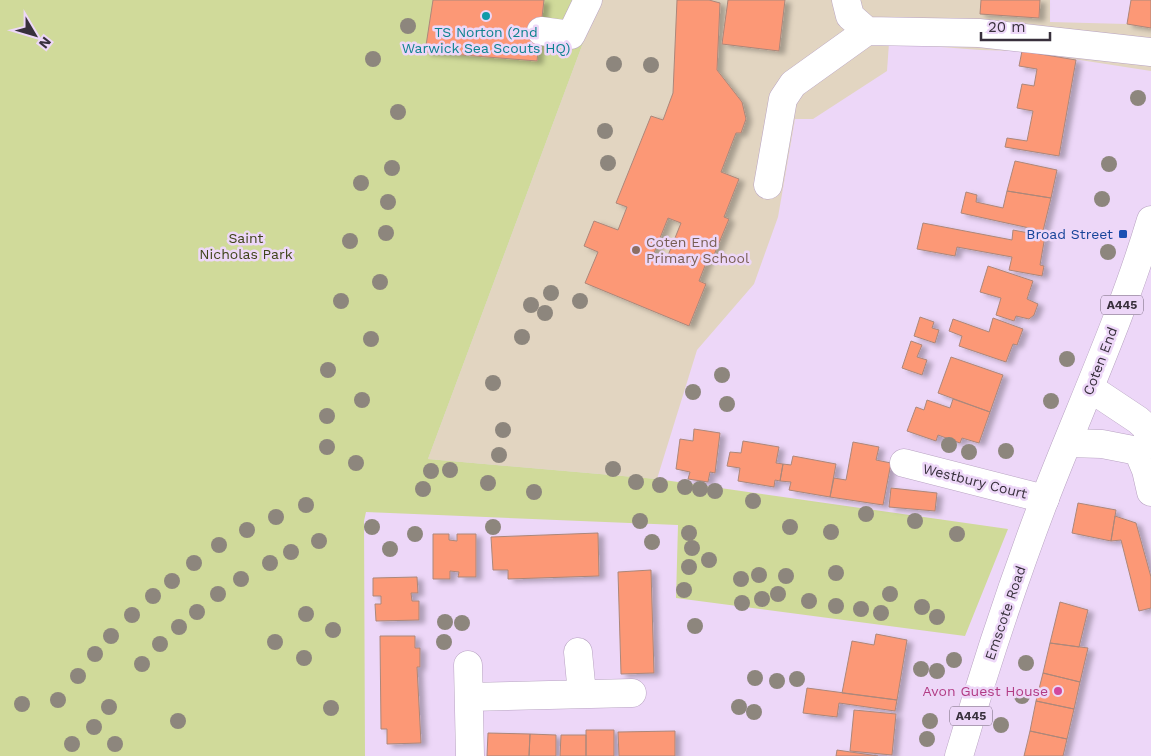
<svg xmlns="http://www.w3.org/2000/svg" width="1151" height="756" font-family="'Work Sans',sans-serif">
<defs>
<filter id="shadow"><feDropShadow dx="5.5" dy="3" stdDeviation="2.5" flood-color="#0004"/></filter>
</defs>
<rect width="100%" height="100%" fill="#edd7f8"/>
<path fill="#e2d5c1" d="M599,0H1050V22L1127,24L1151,28V71L1022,51L980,50L889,43L887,71L813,119H795L778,217L754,284L697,350L657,479L428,459Z"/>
<path fill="#d0da9a" d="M0,0H599L428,459L657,479L1008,529L965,636L676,598L678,525L366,512L364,521L365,756H0Z"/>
<path fill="#fc9876" stroke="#ac877a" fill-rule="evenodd" filter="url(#shadow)" d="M433,0H544L537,61L425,52Z
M677,0H709L720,3L717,70L742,102L746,119L741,133H736L721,172L739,179L724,217L729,219L714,255L710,253L699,281L706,284L689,326L585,283L598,252L584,246L594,221L618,230L627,207L616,203L651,116L663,120L673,93ZM668,218L681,223L665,263L652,258Z
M728,0H785L779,51L722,44Z
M981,0H1040L1039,18L980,14Z
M1131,0H1151V28L1127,24Z
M1022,51L1076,60L1059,156L1005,147L1007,138L1027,141L1033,111L1017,108L1022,84L1034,86L1037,69L1019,66Z
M1015,161L1057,170L1051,198L1007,191Z
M1007,191L1051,198L1043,231L961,213L966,192L977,195L976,202L1003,208Z
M923,223L1012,240L1013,230L1045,236L1040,265L1044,266L1042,276L1009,270L1012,257L957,247L955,256L917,249Z
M988,266L1033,281L1027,299L1038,304L1034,315L1029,319L1016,316L1014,321L996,315L1001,298L980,292Z
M920,317L934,322L932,328L939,330L935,343L914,336Z
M993,318L1023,329L1017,345L1013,344L1006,362L959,346L962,336L949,331L953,319L989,332Z
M911,341L922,345L917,357L927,360L922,375L902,368Z
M951,357L1003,375L990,412L938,393Z
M953,399L990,412L979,443L962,438L960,443L938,435L936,441L907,431L916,407L924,410L927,400L950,408Z
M694,429L720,433L715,473L710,472L708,482L688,479L690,472L676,469L680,439L693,441Z
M743,441L779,447L776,463L783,464L780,481L775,480L774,487L738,481L740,468L727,466L730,452L741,453Z
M853,442L879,447L876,460L891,463L883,505L830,497L834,478L846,480Z
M793,456L836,464L830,497L789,490L791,482L780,481L783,464L791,465Z
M891,488L937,493L935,511L889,507Z
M1078,503L1116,510L1111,541L1072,533Z
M1115,516L1136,523L1151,577V608L1139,611L1121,540L1111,541Z
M598,533L599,576L508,579V570H493L491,537Z
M433,534H449V540L457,541V534H476V577H458L459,572L450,571V579H433Z
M651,570L654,673L621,674L618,572Z
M417,577L418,593H411L412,601H419V620L376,621L375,604H381V596H373V578Z
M1060,602L1088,610L1079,647L1050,643Z
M876,634L907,640L897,700L842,693L852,641L874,645Z
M380,636H415V648H420V667H417L421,743L387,744V729H381Z
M1050,643L1088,648L1080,682L1043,673Z
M1043,673L1080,682L1074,709L1036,701Z
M807,688L897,700L895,711L839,703L837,717L803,713Z
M1036,701L1074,709L1067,739L1030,731Z
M854,710L896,714L892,755L850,751Z
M586,730H614V756H586Z
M675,731V756H619L618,732Z
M1030,731L1067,739L1063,756H1024Z
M488,733L530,734L529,756H487Z
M530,734L556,735V756H529Z
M561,735H586V756H560Z
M837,750L878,756H836Z"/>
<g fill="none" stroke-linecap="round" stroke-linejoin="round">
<defs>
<path id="minor" d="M846,0L850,16L867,31
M541,31L571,35L588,0
M768,185L783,99L793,84L867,31L979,33L1151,52
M1068,443L1102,444L1138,451L1148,443V429L1138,420L1090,388
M1138,451L1146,470L1151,492
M904,463L1045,499
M578,652L582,694
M468,665L470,756
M470,697L632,693"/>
<path id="major" d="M959,756C985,667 1014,579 1047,493C1082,403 1123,314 1151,220"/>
</defs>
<use href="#minor" stroke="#b8a3c2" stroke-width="29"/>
<use href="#major" stroke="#b8a3c2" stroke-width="29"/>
<use href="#minor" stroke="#fff" stroke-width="28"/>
<use href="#major" stroke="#fff" stroke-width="28"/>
</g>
<g fill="#8d867d">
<circle cx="408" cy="26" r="8"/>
<circle cx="373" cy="59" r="8"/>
<circle cx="614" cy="64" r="8"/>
<circle cx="651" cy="65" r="8"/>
<circle cx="1138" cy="98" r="8"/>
<circle cx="398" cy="112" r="8"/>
<circle cx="605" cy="131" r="8"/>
<circle cx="608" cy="163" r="8"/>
<circle cx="1109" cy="164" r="8"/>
<circle cx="392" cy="168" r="8"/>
<circle cx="361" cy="183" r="8"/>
<circle cx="1102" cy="199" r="8"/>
<circle cx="388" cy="202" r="8"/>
<circle cx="386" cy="233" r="8"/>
<circle cx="350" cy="241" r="8"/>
<circle cx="1108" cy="252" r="8"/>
<circle cx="380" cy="282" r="8"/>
<circle cx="551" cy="293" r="8"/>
<circle cx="341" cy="301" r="8"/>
<circle cx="580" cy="301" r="8"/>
<circle cx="531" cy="305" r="8"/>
<circle cx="545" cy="313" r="8"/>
<circle cx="522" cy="337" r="8"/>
<circle cx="371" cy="339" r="8"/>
<circle cx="1067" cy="359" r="8"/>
<circle cx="328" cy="370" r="8"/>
<circle cx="722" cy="375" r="8"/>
<circle cx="493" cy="383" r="8"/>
<circle cx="693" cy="392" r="8"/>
<circle cx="362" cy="400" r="8"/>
<circle cx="1051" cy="401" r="8"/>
<circle cx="727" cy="404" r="8"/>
<circle cx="327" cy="416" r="8"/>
<circle cx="503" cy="430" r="8"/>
<circle cx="949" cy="445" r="8"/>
<circle cx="327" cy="447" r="8"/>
<circle cx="1006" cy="451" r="8"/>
<circle cx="969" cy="452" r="8"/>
<circle cx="499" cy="455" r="8"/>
<circle cx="356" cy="463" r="8"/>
<circle cx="613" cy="469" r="8"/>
<circle cx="450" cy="470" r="8"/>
<circle cx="431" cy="471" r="8"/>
<circle cx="636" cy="482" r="8"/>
<circle cx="488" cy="483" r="8"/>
<circle cx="660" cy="485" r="8"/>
<circle cx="685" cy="487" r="8"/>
<circle cx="423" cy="489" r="8"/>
<circle cx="700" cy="489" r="8"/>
<circle cx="715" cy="491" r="8"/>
<circle cx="534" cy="492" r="8"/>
<circle cx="753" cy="501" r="8"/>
<circle cx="306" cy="505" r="8"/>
<circle cx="866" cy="514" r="8"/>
<circle cx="276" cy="517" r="8"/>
<circle cx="640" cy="521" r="8"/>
<circle cx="915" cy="521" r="8"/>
<circle cx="372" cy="527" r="8"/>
<circle cx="493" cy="527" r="8"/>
<circle cx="790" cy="527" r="8"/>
<circle cx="247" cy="530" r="8"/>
<circle cx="831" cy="532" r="8"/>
<circle cx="689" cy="533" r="8"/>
<circle cx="415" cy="534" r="8"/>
<circle cx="957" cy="534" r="8"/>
<circle cx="319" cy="541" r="8"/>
<circle cx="652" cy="542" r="8"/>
<circle cx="219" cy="545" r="8"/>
<circle cx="692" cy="548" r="8"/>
<circle cx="390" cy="549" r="8"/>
<circle cx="291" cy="552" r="8"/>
<circle cx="709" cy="560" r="8"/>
<circle cx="194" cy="563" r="8"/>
<circle cx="270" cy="563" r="8"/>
<circle cx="689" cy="567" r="8"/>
<circle cx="836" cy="573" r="8"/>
<circle cx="759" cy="575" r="8"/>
<circle cx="786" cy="576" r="8"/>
<circle cx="241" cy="579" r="8"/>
<circle cx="741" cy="579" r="8"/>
<circle cx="172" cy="581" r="8"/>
<circle cx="684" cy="590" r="8"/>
<circle cx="218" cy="594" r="8"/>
<circle cx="778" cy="594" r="8"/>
<circle cx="890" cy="594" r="8"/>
<circle cx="153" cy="596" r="8"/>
<circle cx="762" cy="599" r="8"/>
<circle cx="809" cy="601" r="8"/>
<circle cx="742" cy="603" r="8"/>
<circle cx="836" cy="606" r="8"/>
<circle cx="922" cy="607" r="8"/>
<circle cx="861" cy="609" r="8"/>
<circle cx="197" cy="612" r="8"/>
<circle cx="881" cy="613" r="8"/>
<circle cx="306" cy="614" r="8"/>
<circle cx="132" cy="615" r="8"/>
<circle cx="937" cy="617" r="8"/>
<circle cx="445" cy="622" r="8"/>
<circle cx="462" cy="623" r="8"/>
<circle cx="695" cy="626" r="8"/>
<circle cx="179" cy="627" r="8"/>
<circle cx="333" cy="630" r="8"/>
<circle cx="111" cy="636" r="8"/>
<circle cx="275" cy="642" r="8"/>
<circle cx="444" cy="642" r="8"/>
<circle cx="160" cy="644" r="8"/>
<circle cx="95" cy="654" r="8"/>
<circle cx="304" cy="658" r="8"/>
<circle cx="954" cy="660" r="8"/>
<circle cx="1026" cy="663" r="8"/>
<circle cx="142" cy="664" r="8"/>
<circle cx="921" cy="669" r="8"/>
<circle cx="937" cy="671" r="8"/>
<circle cx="78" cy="676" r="8"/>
<circle cx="755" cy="678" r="8"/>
<circle cx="797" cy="679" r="8"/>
<circle cx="777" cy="681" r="8"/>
<circle cx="1022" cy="696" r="8"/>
<circle cx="58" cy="700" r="8"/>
<circle cx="22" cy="704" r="8"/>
<circle cx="109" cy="707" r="8"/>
<circle cx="739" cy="707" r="8"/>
<circle cx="331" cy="708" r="8"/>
<circle cx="754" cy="712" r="8"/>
<circle cx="178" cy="721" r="8"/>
<circle cx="930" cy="721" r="8"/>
<circle cx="1001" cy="725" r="8"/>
<circle cx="94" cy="727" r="8"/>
<circle cx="927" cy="739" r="8"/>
<circle cx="72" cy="744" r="8"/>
<circle cx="115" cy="744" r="8"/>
</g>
<circle fill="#0f9aa8" stroke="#edd7f8" stroke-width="2" cx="486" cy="16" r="5"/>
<rect fill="#1a4fb4" stroke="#edd7f8" stroke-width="2" x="1118" y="229" width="10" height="10" rx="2.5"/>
<circle fill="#8d6e63" stroke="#edd7f8" stroke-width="2" cx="636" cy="250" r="5"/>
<circle fill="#d1479c" stroke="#edd7f8" stroke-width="2" cx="1058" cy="691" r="5"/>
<g text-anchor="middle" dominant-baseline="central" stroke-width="5" stroke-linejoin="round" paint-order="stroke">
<g fill="#edd7f8" stroke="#6e6274" stroke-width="1">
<rect x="1101" y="295.5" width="42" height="19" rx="4"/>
<rect x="950" y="706.5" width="42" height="19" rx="4"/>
</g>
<g font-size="12" font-weight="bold" fill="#38303c">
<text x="1122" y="305">A445</text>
<text x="971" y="716">A445</text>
</g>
<g font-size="14" fill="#0d838f" stroke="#edd7f8">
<text x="486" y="32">TS Norton (2nd<tspan x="486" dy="16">Warwick Sea Scouts HQ)</tspan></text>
</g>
<g font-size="14" fill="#164399" stroke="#edd7f8" text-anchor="end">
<text x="1113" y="234">Broad Street</text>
</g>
<g font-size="14" fill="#3e4318" stroke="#edd7f8">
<text x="246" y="238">Saint<tspan x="246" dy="16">Nicholas Park</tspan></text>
</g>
<g font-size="14" fill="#785e54" stroke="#edd7f8" text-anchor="start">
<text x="646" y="242">Coten End<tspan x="646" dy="16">Primary School</tspan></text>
</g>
<g font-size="14" fill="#38303c" stroke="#edd7f8">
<text transform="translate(1100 361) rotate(-69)">Coten End</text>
<text transform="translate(975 481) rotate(14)">Westbury Court</text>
<text transform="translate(1005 613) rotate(-71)">Emscote Road</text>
</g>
<g font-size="14" fill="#b23c85" stroke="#edd7f8" text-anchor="end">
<text x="1048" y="691">Avon Guest House</text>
</g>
</g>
<g transform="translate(35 35) rotate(128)" stroke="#edd7f8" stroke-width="4" paint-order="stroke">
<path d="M0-4L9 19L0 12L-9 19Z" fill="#38303c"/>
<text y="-8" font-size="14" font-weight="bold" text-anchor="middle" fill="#38303c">N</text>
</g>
<path d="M981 32v8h69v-8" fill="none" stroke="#38303c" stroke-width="2.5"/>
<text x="988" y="32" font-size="15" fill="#38303c" stroke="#edd7f8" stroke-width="4" paint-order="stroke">20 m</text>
</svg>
